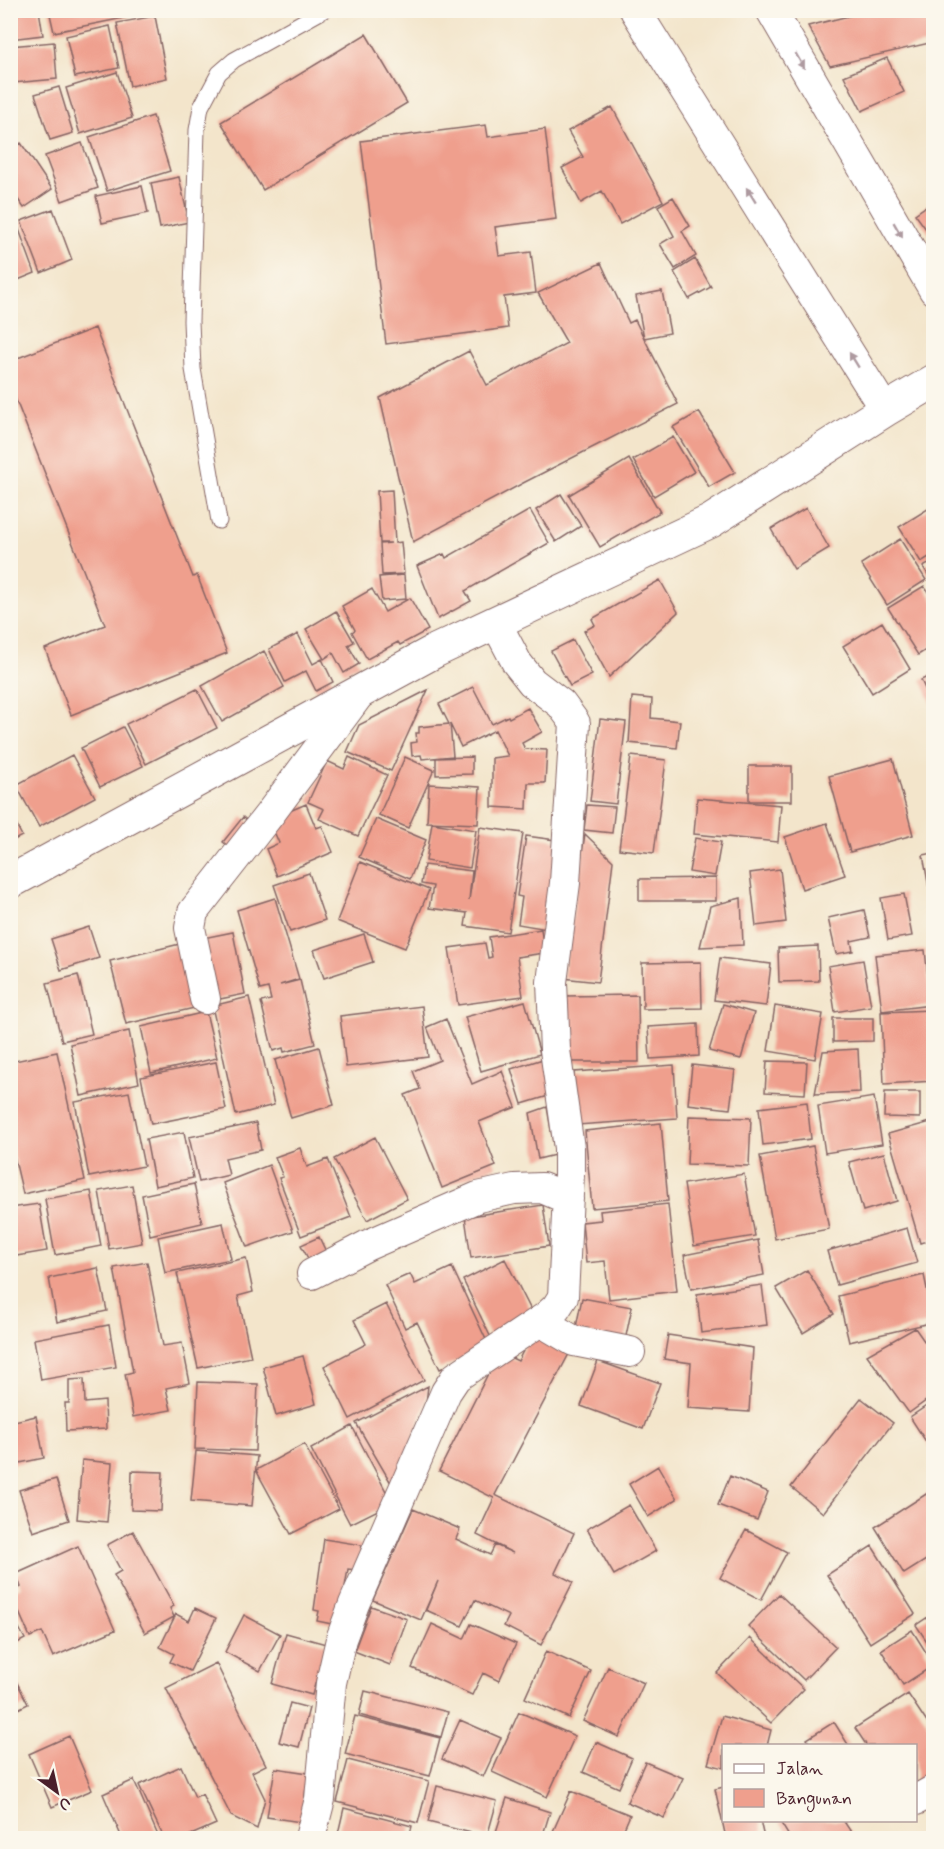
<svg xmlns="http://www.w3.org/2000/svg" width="944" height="1849" font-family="Mynerve,sans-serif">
<rect width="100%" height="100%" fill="#fbf7ec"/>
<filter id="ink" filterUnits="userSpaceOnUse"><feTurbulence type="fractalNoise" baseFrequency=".0167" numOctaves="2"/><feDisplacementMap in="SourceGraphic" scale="12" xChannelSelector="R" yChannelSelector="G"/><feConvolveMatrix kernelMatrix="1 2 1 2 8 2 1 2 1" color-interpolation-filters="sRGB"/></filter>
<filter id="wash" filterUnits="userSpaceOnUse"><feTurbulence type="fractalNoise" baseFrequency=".008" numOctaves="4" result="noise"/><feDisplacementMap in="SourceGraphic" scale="24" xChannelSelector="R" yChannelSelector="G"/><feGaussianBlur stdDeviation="1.35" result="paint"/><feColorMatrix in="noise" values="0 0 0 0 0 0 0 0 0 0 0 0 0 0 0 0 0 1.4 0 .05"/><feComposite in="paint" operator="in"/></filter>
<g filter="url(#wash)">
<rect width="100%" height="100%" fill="#f3e5cb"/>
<g id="blocks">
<path fill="#ef9f8d" d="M20,10H39L43,35L10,39V14Z
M49,10H127L129,17L54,32Z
M873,10H934V42L830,66L808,26Z
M155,16L167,78L130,86L117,23Z
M110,26L119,68L75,77L66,36Z
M366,34L407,103L263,190L221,122Z
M54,42L57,79L13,83L10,46Z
M887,58L904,92L862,111L844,76Z
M117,72L132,118L80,134L66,88Z
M59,87L73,133L50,140L35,94Z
M612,107L663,201L620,224L602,191L581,203L562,168L583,157L568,131Z
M153,116L170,171L107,191L89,137Z
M486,125L488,137L545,129L556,219L495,227L499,256L531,252L536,293L504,297L508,328L386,344L361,141Z
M21,143L52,189L24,208L10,188V151Z
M82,143L98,188L62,201L45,156Z
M179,177L189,222L160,228L151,183Z
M142,186L148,213L102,223L96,196Z
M673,197L690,226L682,231L696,256L675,269L660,244L674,236L658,206Z
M934,201V240L915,214Z
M53,209L72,260L41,273L21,221Z
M17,224L35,273L18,280L10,259V226Z
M695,259L711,287L689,299L674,272Z
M601,263L629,323L635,320L644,338L636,296L662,291L670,333L644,338L678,404L525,482L413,542L380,398L469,351L487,385L567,343L538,293Z
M95,328L193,577L197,575L227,653L71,715L45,649L105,625L10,385V361Z
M699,412L735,472L709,487L673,427Z
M673,437L694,472L654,496L633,460Z
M629,459L660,512L600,547L569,495Z
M392,490L395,543L401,542L404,574L382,575L380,544L391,543H380L377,491Z
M561,494L581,526L556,542L536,510Z
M934,505V554L921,562L899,527Z
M806,508L829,548L794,569L771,529Z
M530,510L549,543L465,591L471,601L438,619L417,566L444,554L446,558Z
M900,539L926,580L887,605L861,564Z
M934,561V583L923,567Z
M404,575L406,599L382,601L379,577Z
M660,580L678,612L609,677L584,631L595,625L592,619Z
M924,586L934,601V645L918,655L888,608Z
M372,589L385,612L410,598L428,630L400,645L398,642L367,659L352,632L355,630L342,606Z
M336,611L354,642L348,645L359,664L344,673L333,653L324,659L306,629Z
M882,622L910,669L872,693L843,646Z
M298,634L313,664L322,659L333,682L316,691L306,671L285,682L269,649Z
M573,640L592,675L570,686L551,651Z
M264,651L284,687L222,722L202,686Z
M934,674V708L921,680Z
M473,687L492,724L508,716L509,718L528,708L542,732L522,743L525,749L547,750L545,783H528L527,809L492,807V758L508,756L495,730L461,747L450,724L453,756L422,759L421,755L412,756L411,743L417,742L416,733H419V727L449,724L439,704Z
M197,689L217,728L146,764L126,724Z
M428,690L391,771L347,752L359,725Z
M632,697L652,699L651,718L680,721L677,748L629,743Z
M600,719L626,722L616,804L590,801Z
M123,727L143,766L100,787L81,748Z
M72,755L95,797L39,827L16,785Z
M631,756L666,760L654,853L619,849Z
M349,757L387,775L358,836L319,819L324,809L308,802L327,761L344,769Z
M405,757L434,770L408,828L379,815Z
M472,757V774L436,775V758Z
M893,759L913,835L850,852L829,776Z
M749,766H792V801H749Z
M429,784L480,787L478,824L427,822Z
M697,798L781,805L778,842L694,834Z
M306,804L316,828L322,826L333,852L277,876L266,849L279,843L269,820Z
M587,805L615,807L612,833L584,830Z
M10,813L22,836L10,842Z
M243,817L253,826L233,850L223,842Z
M376,819L426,840L410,879L359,857Z
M432,823L476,830L470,868L426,861Z
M827,823L845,875L802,889L785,837Z
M480,827L523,833L508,932L465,926L467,913L429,908L433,886L421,884L424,865L472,871L469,900Z
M585,834L613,861L598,982L563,978Z
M526,836L563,841L547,929L518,924L522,897L517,896Z
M695,838L721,842L715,876L689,872Z
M934,853V898L931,899L923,855Z
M360,862L429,890L405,948L337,921Z
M780,869L786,922L756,926L750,873Z
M309,873L325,920L290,932L274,885Z
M716,878V901H639V879Z
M904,894L912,936L888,940L881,898Z
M275,898L299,979L280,985L300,980L315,1044L284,1052L283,1048L273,1051L261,1002L271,1000L268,988L260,990L237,910Z
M741,898L743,945L700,947L710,906Z
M864,910L870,937L851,941L853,951L836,954L828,918Z
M89,927L99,958L61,970L51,939Z
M541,929L544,953L517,957L523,996L458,1005L449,948L485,943L488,958L492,957L489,937Z
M233,932L245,994L215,1000L203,938Z
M364,934L373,962L324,978L314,950Z
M188,942L203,1006L126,1024L110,961Z
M818,946L819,981L779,982L778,948Z
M925,950L931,1005L882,1011L875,955Z
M720,958L771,964L766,1006L714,1000Z
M863,960L871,1006L835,1012L828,966Z
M701,962L702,1008L643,1009L642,963Z
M78,975L92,1034L62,1041L47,983Z
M638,995L639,1062H564V996Z
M249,997L274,1105L236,1115L212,1006Z
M525,1001L540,1054L481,1071L465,1017Z
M723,1004L754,1013L741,1059L709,1051Z
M422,1006L428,1057L346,1067L340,1016Z
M775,1006L823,1014L815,1059L768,1051Z
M932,1010L934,1081L884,1084L881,1012Z
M206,1012L217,1058L151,1073L141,1027Z
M833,1018H873V1041L833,1042Z
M446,1019L472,1084L502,1071L516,1107L479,1122L496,1166L442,1188L405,1095L420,1089L413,1071L440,1060L427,1027Z
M698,1024L699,1056L650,1059L648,1027Z
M129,1031L139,1083L81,1096L70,1044Z
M319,1047L334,1105L291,1118L275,1060Z
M858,1049L860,1092L815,1094L823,1051Z
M57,1052L85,1180L23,1194L10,1139V1062Z
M546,1058L555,1094L522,1104L511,1069Z
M767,1061L807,1062L805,1094L765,1092Z
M216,1062L226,1109L151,1124L141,1077Z
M674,1065L677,1118L577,1125L574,1072Z
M692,1065L735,1070L730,1109L688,1104Z
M129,1092L144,1166L89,1177L75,1102Z
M885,1092H920V1118L884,1117Z
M874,1097L882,1144L825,1153L818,1106Z
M807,1102L811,1139L763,1145L759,1108Z
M547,1107L555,1155L538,1159L530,1113Z
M689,1116L751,1118L749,1166L687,1164Z
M934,1121V1239L920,1243L888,1134Z
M256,1123L261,1150L225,1158L229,1175L199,1182L189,1137Z
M661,1123L668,1201L592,1208L585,1131Z
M184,1132L193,1178L155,1186L146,1139Z
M375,1137L407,1199L367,1220L334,1159Z
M813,1146L829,1229L775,1239L760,1156Z
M300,1148L307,1167L328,1159L351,1217L301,1236L279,1178L283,1177L275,1157Z
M884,1153L897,1201L863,1211L849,1162Z
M269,1165L293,1231L247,1247L223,1183Z
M744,1174L755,1236L694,1246L684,1184Z
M194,1184L202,1223L150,1235L142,1195Z
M132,1185L142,1243L109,1249L99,1191Z
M91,1191L101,1246L55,1255L45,1199Z
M39,1204L47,1251L10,1257V1208Z
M668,1204L677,1291L609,1299L605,1261L586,1263L582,1222L601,1220L600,1211Z
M543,1205L549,1246L471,1258L465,1217Z
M223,1223L231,1259L165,1273L158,1237Z
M907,1228L917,1263L837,1285L827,1251Z
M319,1237L328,1256L311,1264L301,1245Z
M758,1240L764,1275L691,1289L684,1255Z
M246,1258L253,1292L238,1296L251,1357L198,1368L177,1273Z
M505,1259L536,1320L493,1342L463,1280Z
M147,1262L163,1346L182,1343L190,1383L166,1388L171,1410L133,1417L125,1374L133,1372L114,1268Z
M452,1267L489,1346L440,1369L417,1322L405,1328L385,1285L410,1274L415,1284Z
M98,1268L107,1311L57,1322L49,1278Z
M807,1270L834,1314L803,1333L776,1288Z
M924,1275L934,1322L849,1342L838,1296Z
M762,1285L767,1325L701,1333L697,1294Z
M582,1298L632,1307L625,1341L575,1332Z
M386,1304L424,1380L350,1419L324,1366L366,1344L354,1320Z
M109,1325L116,1367L41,1380L34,1339Z
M915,1328L934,1355V1395L909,1413L867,1355Z
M534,1329L572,1348L495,1495L574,1533L555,1573L573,1582L541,1645L504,1626L509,1616L475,1600L462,1626L426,1610L438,1581L421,1620L373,1600L413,1509L460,1529L456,1539L490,1555L495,1545L513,1553L477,1535L494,1498L439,1471L499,1352L518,1361Z
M668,1335L753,1348L749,1412L688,1408L691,1363L664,1359Z
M303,1356L316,1404L276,1416L263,1367Z
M598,1361L660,1383L643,1429L581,1406Z
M84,1379L85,1403L105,1401L106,1429L66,1431L65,1403H69V1380Z
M198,1382L258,1384L255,1451L195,1449Z
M428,1386L426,1403L395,1490L356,1423Z
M861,1398L893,1423L823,1513L791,1487Z
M934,1401V1454L910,1417Z
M36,1416L44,1458L10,1465V1422Z
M352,1426L392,1503L350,1524L311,1449Z
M304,1444L339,1509L291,1534L256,1470Z
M196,1451L257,1456L252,1506L191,1501Z
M82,1460L112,1463L107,1522L77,1519Z
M658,1466L677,1499L648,1517L629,1484Z
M132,1471L163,1472L161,1511L131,1510Z
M730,1476L768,1492L757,1520L718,1505Z
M56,1479L69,1520L33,1532L19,1490Z
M934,1489V1555L904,1574L875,1527Z
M629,1505L656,1551L614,1575L587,1529Z
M746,1530L787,1552L761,1600L720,1578Z
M133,1531L174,1606L170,1608L174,1617L145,1633L114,1575L121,1571L107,1545Z
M324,1539L362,1545L358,1570L348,1569L340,1615H334L332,1624L317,1621L319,1611L314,1610Z
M78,1546L115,1630L53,1657L42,1632L30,1637L10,1592L21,1587L16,1574Z
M872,1546L915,1614L870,1643L827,1575Z
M779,1594L836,1647L804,1680L748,1626Z
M371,1606L407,1619L390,1665L354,1651Z
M195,1608L216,1618L190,1671L170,1662L174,1654L160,1647L176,1614L189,1621Z
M10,1612L25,1639L10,1647Z
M934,1613V1652L916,1625Z
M244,1615L280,1634L260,1671L225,1652Z
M432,1624L464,1639L471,1624L516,1644L499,1681L483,1673L472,1695L412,1668Z
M912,1630L934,1665L903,1685L881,1650Z
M286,1633L326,1644L312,1695L272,1684Z
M750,1638L804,1689L771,1723L717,1673Z
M546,1651L591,1671L569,1718L525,1698Z
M216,1663L266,1765L252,1772L265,1799L257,1829L231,1816L166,1688Z
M608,1667L644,1683L619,1737L583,1721Z
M10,1669L28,1704L10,1713Z
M365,1691L448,1712L441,1737L359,1715Z
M908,1694L934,1733V1774L916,1785V1746H867L855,1728Z
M290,1703L309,1708L299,1747L279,1742Z
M519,1712L575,1736L547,1797L492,1772Z
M355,1716L440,1738L430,1776L345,1754Z
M722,1716L771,1730L767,1746H724V1768L708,1764Z
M460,1720L501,1738L483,1777L442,1759Z
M834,1722L849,1746H811L807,1739Z
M69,1736L92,1790L52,1807L29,1754Z
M596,1742L632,1758L619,1788L583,1772Z
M348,1760L429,1781L418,1823L337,1802Z
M645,1762L683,1778L664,1818L627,1802Z
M181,1766L195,1797L202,1794L216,1824L184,1838H164L139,1785Z
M275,1768L308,1773L301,1822L267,1817Z
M134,1780L159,1838H122L103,1794Z
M437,1786L497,1801L487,1837L428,1822Z
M724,1787V1820H760L764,1838H726L715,1789Z
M571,1791L630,1815L620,1838H550Z
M507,1798L550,1812L542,1838H494Z
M344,1808L412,1826L409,1838H337Z
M779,1820H843L855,1838H790Z"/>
</g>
</g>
<g filter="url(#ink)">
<use href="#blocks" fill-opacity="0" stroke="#856463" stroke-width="1.5"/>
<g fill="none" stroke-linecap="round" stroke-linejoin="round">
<defs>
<path id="service" d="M219,521L193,369L191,321L197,130L201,107L219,73L234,60L324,10"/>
<path id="minor" d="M635,10L885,410
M771,10L934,290
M205,999L190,928L193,912L269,815L363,689
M312,1274L368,1245L478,1197L514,1189L542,1188L568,1199
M540,1321L574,1341L630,1352
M916,1800L934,1790
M310,1838L320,1799L331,1683L341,1639L354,1604L446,1392L456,1377L546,1317L556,1308L563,1297L569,1174V1148L555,1050L552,982L565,883L575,723L561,704L532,682L517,663L496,623"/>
<path id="tertiary" d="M10,882L435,651L711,521L885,410L934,381"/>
</defs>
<use href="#service" stroke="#856463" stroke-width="17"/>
<use href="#minor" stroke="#856463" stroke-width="32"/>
<use href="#tertiary" stroke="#856463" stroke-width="35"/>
<use href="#service" stroke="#fff" stroke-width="15"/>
<use href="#minor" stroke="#fff" stroke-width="30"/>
<use href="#tertiary" stroke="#fff" stroke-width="33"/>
</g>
<defs><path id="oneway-solid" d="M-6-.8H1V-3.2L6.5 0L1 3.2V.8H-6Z" transform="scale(1.5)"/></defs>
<g fill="#ae9aa0">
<use href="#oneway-solid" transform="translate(800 61) rotate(60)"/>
<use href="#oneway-solid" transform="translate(751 195) rotate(-122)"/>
<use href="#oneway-solid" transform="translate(898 230) rotate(60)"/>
<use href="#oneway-solid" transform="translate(854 360) rotate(-122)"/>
</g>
</g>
<rect width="944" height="1849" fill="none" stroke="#fbf7ec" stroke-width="36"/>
<rect x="722" y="1744" width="195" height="78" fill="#fbf7ec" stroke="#b4a19f" stroke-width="1.5"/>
<rect x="734" y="1764" width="30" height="9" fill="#ffffff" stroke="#b4a19f" stroke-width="1.5"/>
<text x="776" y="1774" font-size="18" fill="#4a1f2b">Jalan</text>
<rect x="734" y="1789" width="30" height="18" fill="#ef9f8d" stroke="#b4a19f" stroke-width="1.5"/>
<text x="776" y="1804" font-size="18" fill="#4a1f2b">Bangunan</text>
<g transform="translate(57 1792) rotate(147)" stroke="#fbf7ec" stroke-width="4.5" paint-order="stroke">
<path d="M0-4.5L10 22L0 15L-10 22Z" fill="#4a1f2b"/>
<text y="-9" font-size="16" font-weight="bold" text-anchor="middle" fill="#4a1f2b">U</text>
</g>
</svg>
